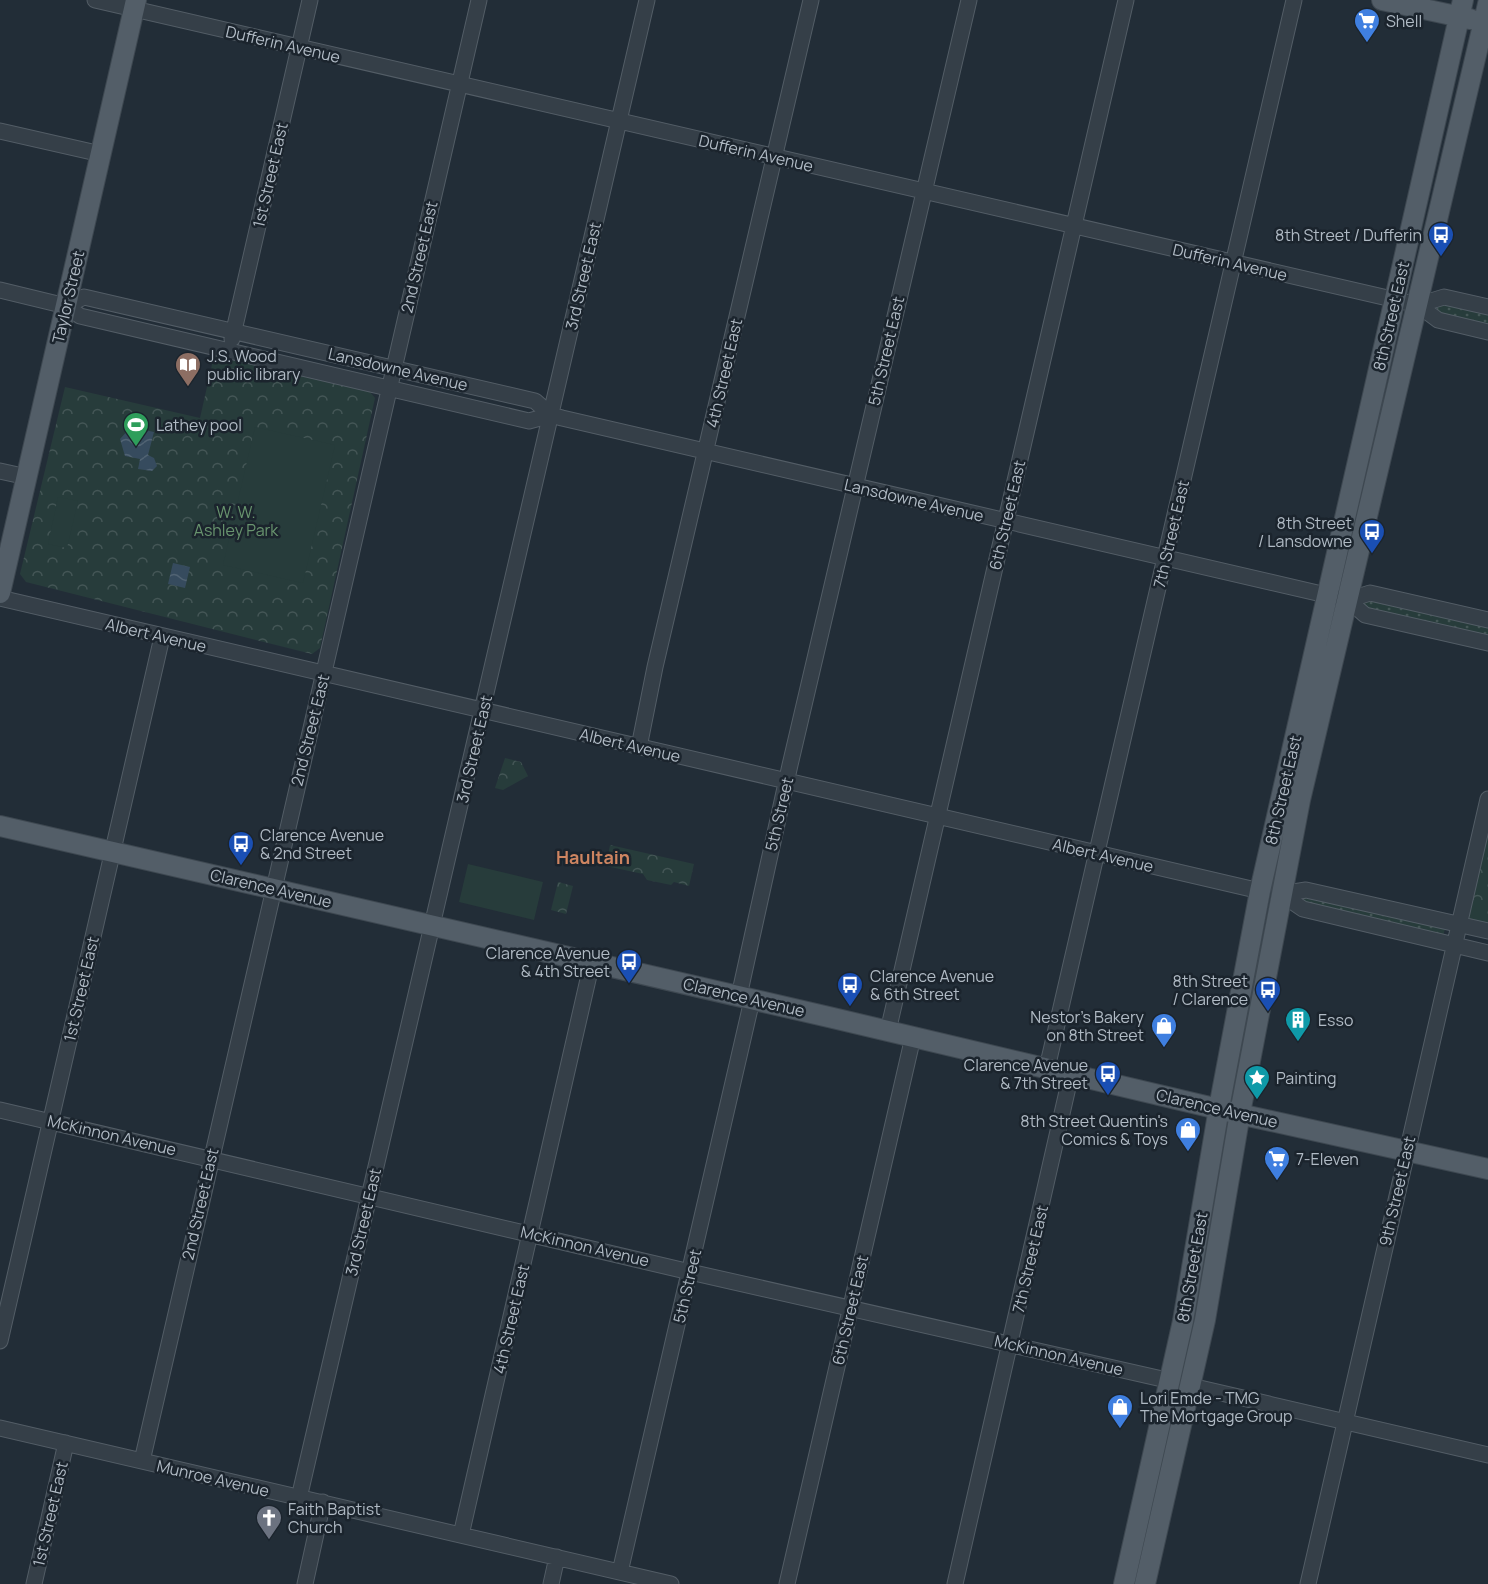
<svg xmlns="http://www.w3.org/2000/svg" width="1488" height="1584" font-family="Manrope,sans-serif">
<defs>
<pattern id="grass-dots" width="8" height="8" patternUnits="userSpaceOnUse" patternTransform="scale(1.5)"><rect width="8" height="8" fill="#273c3b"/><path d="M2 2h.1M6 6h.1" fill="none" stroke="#445656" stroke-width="1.8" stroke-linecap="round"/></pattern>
<pattern id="park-crowns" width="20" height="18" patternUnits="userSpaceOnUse" patternTransform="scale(1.5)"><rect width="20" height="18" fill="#273c3b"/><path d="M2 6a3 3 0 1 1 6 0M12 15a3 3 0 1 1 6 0" fill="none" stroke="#445656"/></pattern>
<pattern id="water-waves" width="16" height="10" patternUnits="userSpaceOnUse" patternTransform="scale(1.5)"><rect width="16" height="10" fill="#364b5e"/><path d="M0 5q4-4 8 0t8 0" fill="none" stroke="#516373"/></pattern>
</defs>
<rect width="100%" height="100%" fill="#222d37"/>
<path fill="url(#grass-dots)" d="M1443,304L1488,315V327L1444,317L1437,311V307Z
M1365,598L1488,625V639L1363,609Z
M1301,895L1445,929L1443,936L1301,904L1299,897Z"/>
<path fill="url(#park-crowns)" d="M214,356L370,392L375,398L320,648L312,654L26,582L20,574L65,387L200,418Z
M505,758L521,762L528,776L503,790L495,788Z
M1488,799V931L1460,925Z
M610,845L694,864L689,886L674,882L671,885L647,880L643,874L606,866Z
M558,882L573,886L566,914L551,910Z"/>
<path fill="#273c3b" d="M255,427L335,445L303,583L223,565Z
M58,497L78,501L67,548L48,544Z
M468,864L543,882L534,920L459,902Z"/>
<path fill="url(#water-waves)" d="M131,427L154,432L148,455L154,458L157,466L152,471L138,469L140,459L125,456L120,439Z
M173,563L190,567L185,588L168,584Z"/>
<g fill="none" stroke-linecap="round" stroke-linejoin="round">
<defs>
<path id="minor" d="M95,0L1418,305L1438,320L1488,332
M0,131L101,154
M0,290L66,306L80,316L529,421L551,415
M1418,305L1444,297L1488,307
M66,306L84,297L535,401L551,415L562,418L1326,595L1348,600L1370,593L1488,620
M232,339L310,0
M0,471L27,477
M0,598L1260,891
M1348,600L1365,615L1488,643
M639,747L655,667L811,0
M1281,894L1303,909L1488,953
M1281,894L1306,890L1488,931
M739,996L790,765L969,0
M888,1031L1126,0
M1047,1068L1294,0
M0,1110L690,1272L1171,1381
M0,1341L162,637
M1191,1386L1488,1455
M0,1428L671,1584
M142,1461L479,0
M299,1498L647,0
M461,1535L592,962
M620,1572L752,1000
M34,1584L66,1443
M305,1584L323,1502
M551,1584L557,1557
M787,1584L913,1037
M955,1584L1071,1074
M1308,1584L1488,799"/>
<path id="major" d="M1382,0L1470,19
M0,593L136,0
M0,826L833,1018L1248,1116L1488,1169
M1124,1584L1183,1321L1219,1108L1260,891L1463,0
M1145,1584L1205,1320L1240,1113L1300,800L1488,4"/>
</defs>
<use href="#minor" stroke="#535d66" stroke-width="17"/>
<use href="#major" stroke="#3e4851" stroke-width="22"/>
<use href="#minor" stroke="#353f48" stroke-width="15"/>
<use href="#major" stroke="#535e68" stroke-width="20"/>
</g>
<defs>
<symbol id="supermarket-pin" viewBox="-11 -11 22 30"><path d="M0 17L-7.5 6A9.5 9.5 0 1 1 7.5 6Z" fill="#3f7fe0" stroke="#1b242d"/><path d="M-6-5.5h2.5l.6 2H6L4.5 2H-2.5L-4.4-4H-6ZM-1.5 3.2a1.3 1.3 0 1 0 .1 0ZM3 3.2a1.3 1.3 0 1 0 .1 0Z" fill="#fff"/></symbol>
<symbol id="bus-pin" viewBox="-11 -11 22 30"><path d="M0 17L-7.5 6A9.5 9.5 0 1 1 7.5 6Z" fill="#1a4fb4" stroke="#1b242d"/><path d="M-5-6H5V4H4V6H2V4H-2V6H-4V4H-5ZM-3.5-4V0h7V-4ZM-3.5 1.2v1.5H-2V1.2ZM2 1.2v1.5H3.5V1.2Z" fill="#fff"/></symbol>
<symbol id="library-pin" viewBox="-11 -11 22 30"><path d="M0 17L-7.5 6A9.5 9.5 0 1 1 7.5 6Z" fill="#8d6e63" stroke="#1b242d"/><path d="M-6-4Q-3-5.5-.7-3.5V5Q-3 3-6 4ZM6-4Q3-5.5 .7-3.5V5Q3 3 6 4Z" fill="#fff"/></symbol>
<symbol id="stadium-pin" viewBox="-11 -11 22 30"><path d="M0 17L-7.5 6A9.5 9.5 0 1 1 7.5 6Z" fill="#2e9e5b" stroke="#1b242d"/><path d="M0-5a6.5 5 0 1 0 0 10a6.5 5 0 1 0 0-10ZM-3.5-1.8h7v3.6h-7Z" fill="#fff"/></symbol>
<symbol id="building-pin" viewBox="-11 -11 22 30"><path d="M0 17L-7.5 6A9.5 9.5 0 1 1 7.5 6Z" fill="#0f9aa8" stroke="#1b242d"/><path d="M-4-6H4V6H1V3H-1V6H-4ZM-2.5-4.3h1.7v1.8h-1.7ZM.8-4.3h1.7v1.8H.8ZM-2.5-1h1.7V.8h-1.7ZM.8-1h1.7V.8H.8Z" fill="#fff"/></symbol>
<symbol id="shop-pin" viewBox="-11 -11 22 30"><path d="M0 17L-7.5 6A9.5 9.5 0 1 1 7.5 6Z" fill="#3f7fe0" stroke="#1b242d"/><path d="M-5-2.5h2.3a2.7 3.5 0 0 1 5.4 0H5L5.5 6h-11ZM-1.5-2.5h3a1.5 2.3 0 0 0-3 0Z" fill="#fff"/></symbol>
<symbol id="sight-pin" viewBox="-11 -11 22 30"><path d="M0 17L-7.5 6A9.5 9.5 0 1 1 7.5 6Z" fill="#0f9aa8" stroke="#1b242d"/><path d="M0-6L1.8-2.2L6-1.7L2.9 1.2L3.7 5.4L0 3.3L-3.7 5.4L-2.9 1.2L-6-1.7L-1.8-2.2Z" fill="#fff"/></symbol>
<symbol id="church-pin" viewBox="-11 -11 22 30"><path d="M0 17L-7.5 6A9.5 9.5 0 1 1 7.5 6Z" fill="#6b7280" stroke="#1b242d"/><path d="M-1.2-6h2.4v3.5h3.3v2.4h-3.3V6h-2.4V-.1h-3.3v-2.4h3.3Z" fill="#fff"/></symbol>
</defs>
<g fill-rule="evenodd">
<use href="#supermarket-pin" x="1352" y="6" width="30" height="40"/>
<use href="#bus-pin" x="1426" y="220" width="30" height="40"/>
<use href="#library-pin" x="173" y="350" width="30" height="40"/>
<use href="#stadium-pin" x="121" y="410" width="30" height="40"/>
<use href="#bus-pin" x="1357" y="517" width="30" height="40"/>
<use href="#bus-pin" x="226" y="829" width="30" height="40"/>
<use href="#bus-pin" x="614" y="947" width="30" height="40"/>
<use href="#bus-pin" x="835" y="970" width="30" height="40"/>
<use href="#bus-pin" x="1253" y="975" width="30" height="40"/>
<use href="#building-pin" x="1283" y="1005" width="30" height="40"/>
<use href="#shop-pin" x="1149" y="1011" width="30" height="40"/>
<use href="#bus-pin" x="1093" y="1059" width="30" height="40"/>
<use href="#sight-pin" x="1242" y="1063" width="30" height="40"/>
<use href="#shop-pin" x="1173" y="1115" width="30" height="40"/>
<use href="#supermarket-pin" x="1262" y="1144" width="30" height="40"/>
<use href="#shop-pin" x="1105" y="1392" width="30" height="40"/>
<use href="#church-pin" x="254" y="1503" width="30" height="40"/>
</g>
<g text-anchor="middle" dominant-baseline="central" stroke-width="5" stroke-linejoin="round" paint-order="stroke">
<g font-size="16" fill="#b0bac4" stroke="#1b242d" text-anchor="start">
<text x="1386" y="21">Shell</text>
<text x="1422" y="235" text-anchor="end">8th Street / Dufferin</text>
<text x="207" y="356">J.S. Wood<tspan x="207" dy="18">public library</tspan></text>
<text x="156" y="425">Lathey pool</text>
<text x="1352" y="523" text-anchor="end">8th Street<tspan x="1352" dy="18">/ Lansdowne</tspan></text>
<text x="260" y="835">Clarence Avenue<tspan x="260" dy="18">&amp; 2nd Street</tspan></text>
<text x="610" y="953" text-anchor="end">Clarence Avenue<tspan x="610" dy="18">&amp; 4th Street</tspan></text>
<text x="870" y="976">Clarence Avenue<tspan x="870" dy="18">&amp; 6th Street</tspan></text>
<text x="1248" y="981" text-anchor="end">8th Street<tspan x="1248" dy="18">/ Clarence</tspan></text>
<text x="1144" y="1017" text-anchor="end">Nestor's Bakery<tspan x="1144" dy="18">on 8th Street</tspan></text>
<text x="1318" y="1020">Esso</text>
<text x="1088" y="1065" text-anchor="end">Clarence Avenue<tspan x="1088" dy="18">&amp; 7th Street</tspan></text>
<text x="1276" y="1078">Painting</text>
<text x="1168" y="1121" text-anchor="end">8th Street Quentin's<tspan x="1168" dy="18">Comics &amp; Toys</tspan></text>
<text x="1296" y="1159">7-Eleven</text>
<text x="1140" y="1398">Lori Emde - TMG<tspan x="1140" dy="18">The Mortgage Group</tspan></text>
<text x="288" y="1509">Faith Baptist<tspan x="288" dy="18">Church</tspan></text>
</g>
<g font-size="16" fill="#b0bac4" stroke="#1b242d">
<text transform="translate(283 44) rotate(13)">Dufferin Avenue</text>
<text transform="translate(756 153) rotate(13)">Dufferin Avenue</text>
<text transform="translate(270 175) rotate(-77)">1st Street East</text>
<text transform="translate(419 257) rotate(-77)">2nd Street East</text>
<text transform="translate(1230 262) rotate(13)">Dufferin Avenue</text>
<text transform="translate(583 276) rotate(-77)">3rd Street East</text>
<text transform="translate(68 297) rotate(-77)">Taylor Street</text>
<text transform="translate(1391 316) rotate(-77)">8th Street East</text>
<text transform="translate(886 351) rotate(-77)">5th Street East</text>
<text transform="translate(398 369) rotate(13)">Lansdowne Avenue</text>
<text transform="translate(724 373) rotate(-77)">4th Street East</text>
<text transform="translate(914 500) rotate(13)">Lansdowne Avenue</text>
<text transform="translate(1007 515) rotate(-77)">6th Street East</text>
<text transform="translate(1171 534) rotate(-77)">7th Street East</text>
<text transform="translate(156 635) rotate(13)">Albert Avenue</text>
<text transform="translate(310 730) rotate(-76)">2nd Street East</text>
<text transform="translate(630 745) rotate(13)">Albert Avenue</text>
<text transform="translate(474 749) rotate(-77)">3rd Street East</text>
<text transform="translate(1283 790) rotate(-77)">8th Street East</text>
<text transform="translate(779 814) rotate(-77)">5th Street</text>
<text transform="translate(1103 855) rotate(13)">Albert Avenue</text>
<text transform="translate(271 888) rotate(13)">Clarence Avenue</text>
<text transform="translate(81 989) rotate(-77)">1st Street East</text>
<text transform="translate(744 997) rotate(13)">Clarence Avenue</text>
<text transform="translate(1217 1108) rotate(13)">Clarence Avenue</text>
<text transform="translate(112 1135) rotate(13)">McKinnon Avenue</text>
<text transform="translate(1397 1191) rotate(-77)">9th Street East</text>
<text transform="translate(200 1204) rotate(-77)">2nd Street East</text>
<text transform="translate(363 1222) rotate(-77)">3rd Street East</text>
<text transform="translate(585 1246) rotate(13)">McKinnon Avenue</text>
<text transform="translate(1030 1259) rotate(-77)">7th Street East</text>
<text transform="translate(1192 1267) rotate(-80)">8th Street East</text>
<text transform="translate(687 1286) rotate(-77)">5th Street</text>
<text transform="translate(850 1310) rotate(-77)">6th Street East</text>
<text transform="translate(511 1319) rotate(-77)">4th Street East</text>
<text transform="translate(1059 1355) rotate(13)">McKinnon Avenue</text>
<text transform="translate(213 1478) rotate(13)">Munroe Avenue</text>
<text transform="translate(50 1514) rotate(-77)">1st Street East</text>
</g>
<g font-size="16" fill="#68946e" stroke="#1b242d">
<text x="236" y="512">W. W.<tspan x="236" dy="18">Ashley Park</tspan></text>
</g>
<g font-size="18" font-weight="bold" fill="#ce8561" stroke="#1b242d">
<text x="593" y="857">Haultain</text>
</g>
</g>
</svg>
